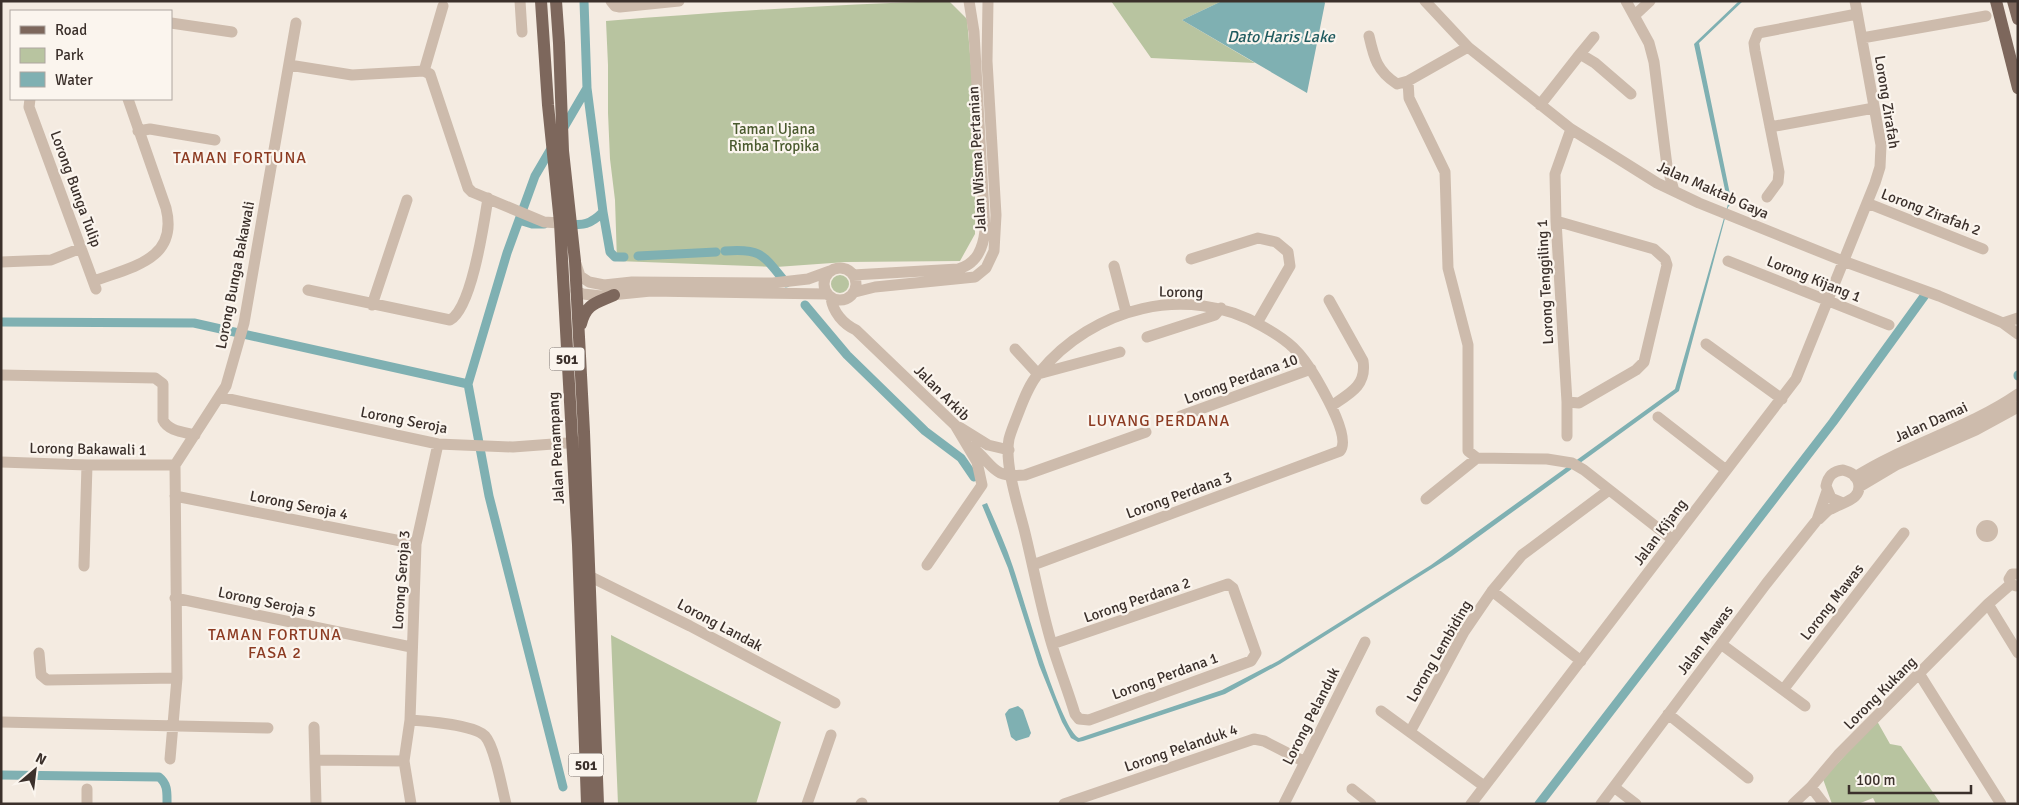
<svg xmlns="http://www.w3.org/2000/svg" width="2019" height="805" font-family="Signika,sans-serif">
<rect width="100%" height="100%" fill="#f4ebe1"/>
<path fill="#b8c4a0" d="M949,1L967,19L975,112V234L960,261L846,262L776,267L617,261L615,200L610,159L608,113V65L606,21C720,12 835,4 949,1Z
M1111,1H1222L1182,20L1255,63L1151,58Z
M831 284a9 9 0 1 1 18 0a9 9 0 1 1-18 0Z
M611,635L781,722L756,804H618Z
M1877,721L1890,744L1901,746L1941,804H1876L1873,798L1858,804H1832L1823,779Z"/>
<path fill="#7fb0b2" d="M1222,1H1324L1325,3L1307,93L1182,20Z
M1739,1H1743L1699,43L1732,204L1728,207L1679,391L1452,556L1280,664L1225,694L1083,741L1078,742L1071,738L1062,722L1039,665L1008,568L982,505L987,503C996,524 1006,545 1013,567C1022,593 1060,729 1079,738L1222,690L1278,661L1431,565L1675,389L1728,204L1694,44Z
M1018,706L1023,710L1031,733L1029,737L1016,741L1011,737L1005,714L1009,709Z"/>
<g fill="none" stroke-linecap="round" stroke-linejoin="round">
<path stroke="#7fb0b2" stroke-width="9" d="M563,129L587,88L584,1
M552,147L535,176L507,253L468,384L489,496L563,787
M603,212L610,252L615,257H624
M519,220L532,224H544
M565,225C584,225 590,225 603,212L587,88
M725,251C762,248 763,255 786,283
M638,256L716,252
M805,305L847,355L925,431L961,458L974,477
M1,322L194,323L468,384
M2018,376V375
M1,775L159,777C168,784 167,793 167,804
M1539,804L1833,422L1925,295"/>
<path stroke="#cdbbac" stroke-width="11" d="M520,1L522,32
M611,1L615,6L620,7L679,1
M1425,1L1468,47L1571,129L1657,183L1699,203L1843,261L1939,296L2003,323L2018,334
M1626,1L1649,43L1654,62L1667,166L1674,191
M1635,15L1650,1
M171,23L232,32
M1369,36C1374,58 1377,71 1397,84L1408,81
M1862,38L1986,16
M1468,47L1408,81L1409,98L1445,172L1448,268L1468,345V451L1477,458
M1580,54L1594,37
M289,65L352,75L424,71L430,74L468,188L472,192L544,222L560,223
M424,71L443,6
M30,99L29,107L96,289
M1540,105L1580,54L1595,63L1631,94
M1770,127L1874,108
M138,131L150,129L215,140
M1767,197L1778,182L1779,172L1755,51L1754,43L1758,33L1857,14
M1867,203L1983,249
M1556,221L1654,249L1665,259L1667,265L1644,362L1636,370L1579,403L1567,402
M1191,259L1258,238L1276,242L1288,252L1290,266L1257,323
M1728,261L1889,325
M1,262L51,260L81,248
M576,264L580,276L589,282L604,285L632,282L773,283L808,279L830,271
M1114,266L1126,312
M824 284a16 16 0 1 1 32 0a16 16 0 1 1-32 0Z
M853,275L958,269C977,264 983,248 985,231L974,32L969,1
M94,281C131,267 179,260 166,208L128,99
M308,290L450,320C472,308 484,223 488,198
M576,291L583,294L601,296L651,291L827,294
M855,292L875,287L975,277L986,268L994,251L996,215L987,61L988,1
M831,298C833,312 843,324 856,330L955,425L977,462L982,485L927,565
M1329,300L1363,361C1367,386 1349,394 1331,406
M372,305L407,200
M2003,323L2018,318
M1147,337L1215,315L1221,308
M1706,344L1782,399
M1015,349L1038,374L1120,352
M1,375L155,378L163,384V420C168,431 184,432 195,435
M220,397L438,444L513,447L580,442
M1181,416L1311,369
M1658,417L1726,470
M959,427L988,445L1009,450
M1567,436V402L1556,221L1555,174L1571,129
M972,447C995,466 991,478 1025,475L1146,432
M1,462L87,465H175
M1855,477C1907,444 1967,429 2018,394
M1859,487L1896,465L1976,430L2018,407
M175,496L416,544
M1426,499L1477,458L1547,459L1572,463L1584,470L1673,540
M1819,519C1823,516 1826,511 1831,509C1842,502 1864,500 1858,481C1855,474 1850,472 1843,470C1833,471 1828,476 1826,486L1831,498L1843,503
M1981.5 531a5.5 5.5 0 1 1 11 0a5.5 5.5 0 1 1-11 0Z
M1033,565L1340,451C1351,438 1324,392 1316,378C1300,351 1289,341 1262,326C1187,283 1093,307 1039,373C1029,384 1023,401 1018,414C1015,422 1011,431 1009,439C1004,465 1019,508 1025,533C1034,570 1041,608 1052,645C1059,668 1068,691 1075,714L1079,719L1089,720L1251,661L1256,653L1233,588L1228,584L1052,644
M84,566L87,465
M589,576L690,626L835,703
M2016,586L2011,584L2009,579L2012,574H2018
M1492,591L1581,661
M175,598L411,647
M1988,604L2018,653
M1721,644L1805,706
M39,653L41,675L47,680L177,678
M1920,675L2001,804
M1783,690L1904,533
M1381,711L1484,786
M1668,714L1748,778
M410,720C425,721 475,725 485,736C495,747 502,789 506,804
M1,722L268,728
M314,727L316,804
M1410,732L1464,632L1492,591L1522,555L1609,490
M170,759L177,678L175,465L226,386L244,323L296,23
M315,760L404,761
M1614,787L1636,804
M1811,787L1824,804
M87,789V804
M1352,789L1371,804
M411,804L404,761L410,720L416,544L438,444
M807,804L831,735
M861,804L862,803
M1064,804L1254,739L1264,741L1305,762
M1284,804L1365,642
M1471,804L1796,379L1875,183L1880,167L1881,145L1855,1
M1601,804L1766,584L1817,520L1827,491
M1793,804L1811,787L1838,755L1988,604L2011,584"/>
<path stroke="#7d675c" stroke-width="12" d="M541,1L548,105L560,223L578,545L587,804
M556,1L559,43L563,151L575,261L584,432L598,804
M1996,1L2018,88
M2013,1L2018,19
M581,324C586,303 597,303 614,295"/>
</g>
<g text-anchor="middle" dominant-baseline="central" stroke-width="4.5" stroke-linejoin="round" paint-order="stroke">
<g fill="#fbf5ee" stroke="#756b66" stroke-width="1">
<rect x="549.5" y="347.5" width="35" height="23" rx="4"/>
<rect x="568.5" y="753.5" width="35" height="23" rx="4"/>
</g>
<g font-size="14" font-weight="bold" fill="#3b302b">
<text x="567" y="359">501</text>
<text x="586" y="765">501</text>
</g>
<g font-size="15" fill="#3b302b" stroke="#fbf5ee">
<text transform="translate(1887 102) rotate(81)">Lorong Zirafah</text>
<text transform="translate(977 159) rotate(-93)">Jalan Wisma Pertanian</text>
<text transform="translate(76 189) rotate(70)">Lorong Bunga Tulip</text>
<text transform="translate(1713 190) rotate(24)">Jalan Maktab Gaya</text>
<text transform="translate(1931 212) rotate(21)">Lorong Zirafah 2</text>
<text transform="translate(235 275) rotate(-79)">Lorong Bunga Bakawali</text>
<text transform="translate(1814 279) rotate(22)">Lorong Kijang 1</text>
<text transform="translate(1545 282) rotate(-93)">Lorong Tenggiling 1</text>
<text transform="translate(1181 292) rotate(1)">Lorong</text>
<text transform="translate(1241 379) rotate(-20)">Lorong Perdana 10</text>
<text transform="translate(942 393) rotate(45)">Jalan Arkib</text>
<text transform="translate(404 420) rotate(11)">Lorong Seroja</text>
<text transform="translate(1931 422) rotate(-24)">Jalan Damai</text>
<text transform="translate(556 448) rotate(-93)">Jalan Penampang</text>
<text transform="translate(88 449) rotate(1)">Lorong Bakawali 1</text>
<text transform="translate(1179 495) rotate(-20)">Lorong Perdana 3</text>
<text transform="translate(299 505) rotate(11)">Lorong Seroja 4</text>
<text transform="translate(1660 532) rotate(-53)">Jalan Kijang</text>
<text transform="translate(401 580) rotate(-86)">Lorong Seroja 3</text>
<text transform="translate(1137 600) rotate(-19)">Lorong Perdana 2</text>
<text transform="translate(267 602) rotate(12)">Lorong Seroja 5</text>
<text transform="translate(1832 602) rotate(-52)">Lorong Mawas</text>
<text transform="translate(720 625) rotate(28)">Lorong Landak</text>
<text transform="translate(1705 640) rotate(-53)">Jalan Mawas</text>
<text transform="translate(1439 651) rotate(-60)">Lorong Lembiding</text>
<text transform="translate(1165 676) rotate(-20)">Lorong Perdana 1</text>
<text transform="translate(1880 693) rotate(-45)">Lorong Kukang</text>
<text transform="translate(1311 716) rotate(-63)">Lorong Pelanduk</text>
<text transform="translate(1181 748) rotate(-19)">Lorong Pelanduk 4</text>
</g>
<g font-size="15" fill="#4a5a2e" stroke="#fbf5ee">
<text x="774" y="129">Taman Ujana<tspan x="774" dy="17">Rimba Tropika</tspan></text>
</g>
<g font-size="16" font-style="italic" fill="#1f5a5e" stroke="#fbf5ee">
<text x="1281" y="37">Dato Haris Lake</text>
</g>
<g font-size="16" letter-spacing="1" fill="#8c3b22" stroke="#fbf5ee">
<text x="240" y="158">TAMAN FORTUNA</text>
<text x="1159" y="421">LUYANG PERDANA</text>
<text x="275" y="635">TAMAN FORTUNA<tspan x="275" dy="18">FASA 2</tspan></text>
</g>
</g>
<rect width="2019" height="805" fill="none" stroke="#3b302b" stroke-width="5"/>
<rect x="10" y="10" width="162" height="90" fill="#fbf5ee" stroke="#aea6a0"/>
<rect x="20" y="26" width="25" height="8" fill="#7d675c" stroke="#aea6a0"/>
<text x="55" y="35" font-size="15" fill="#3b302b">Road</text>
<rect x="20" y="48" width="25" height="15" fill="#b8c4a0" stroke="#aea6a0"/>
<text x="55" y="60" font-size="15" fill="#3b302b">Park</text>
<rect x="20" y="72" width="25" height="15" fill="#7fb0b2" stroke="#aea6a0"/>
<text x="55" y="85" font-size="15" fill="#3b302b">Water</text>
<g transform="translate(35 770) rotate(28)" stroke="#fbf5ee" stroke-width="4" paint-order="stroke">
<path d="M0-4L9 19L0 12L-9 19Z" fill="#3b302b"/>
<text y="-8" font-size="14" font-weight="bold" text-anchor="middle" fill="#3b302b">N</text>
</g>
<path d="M1849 785v8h122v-8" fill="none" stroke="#3b302b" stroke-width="2.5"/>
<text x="1856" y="785" font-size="15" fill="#3b302b" stroke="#fbf5ee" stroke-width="4" paint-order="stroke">100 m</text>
</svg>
